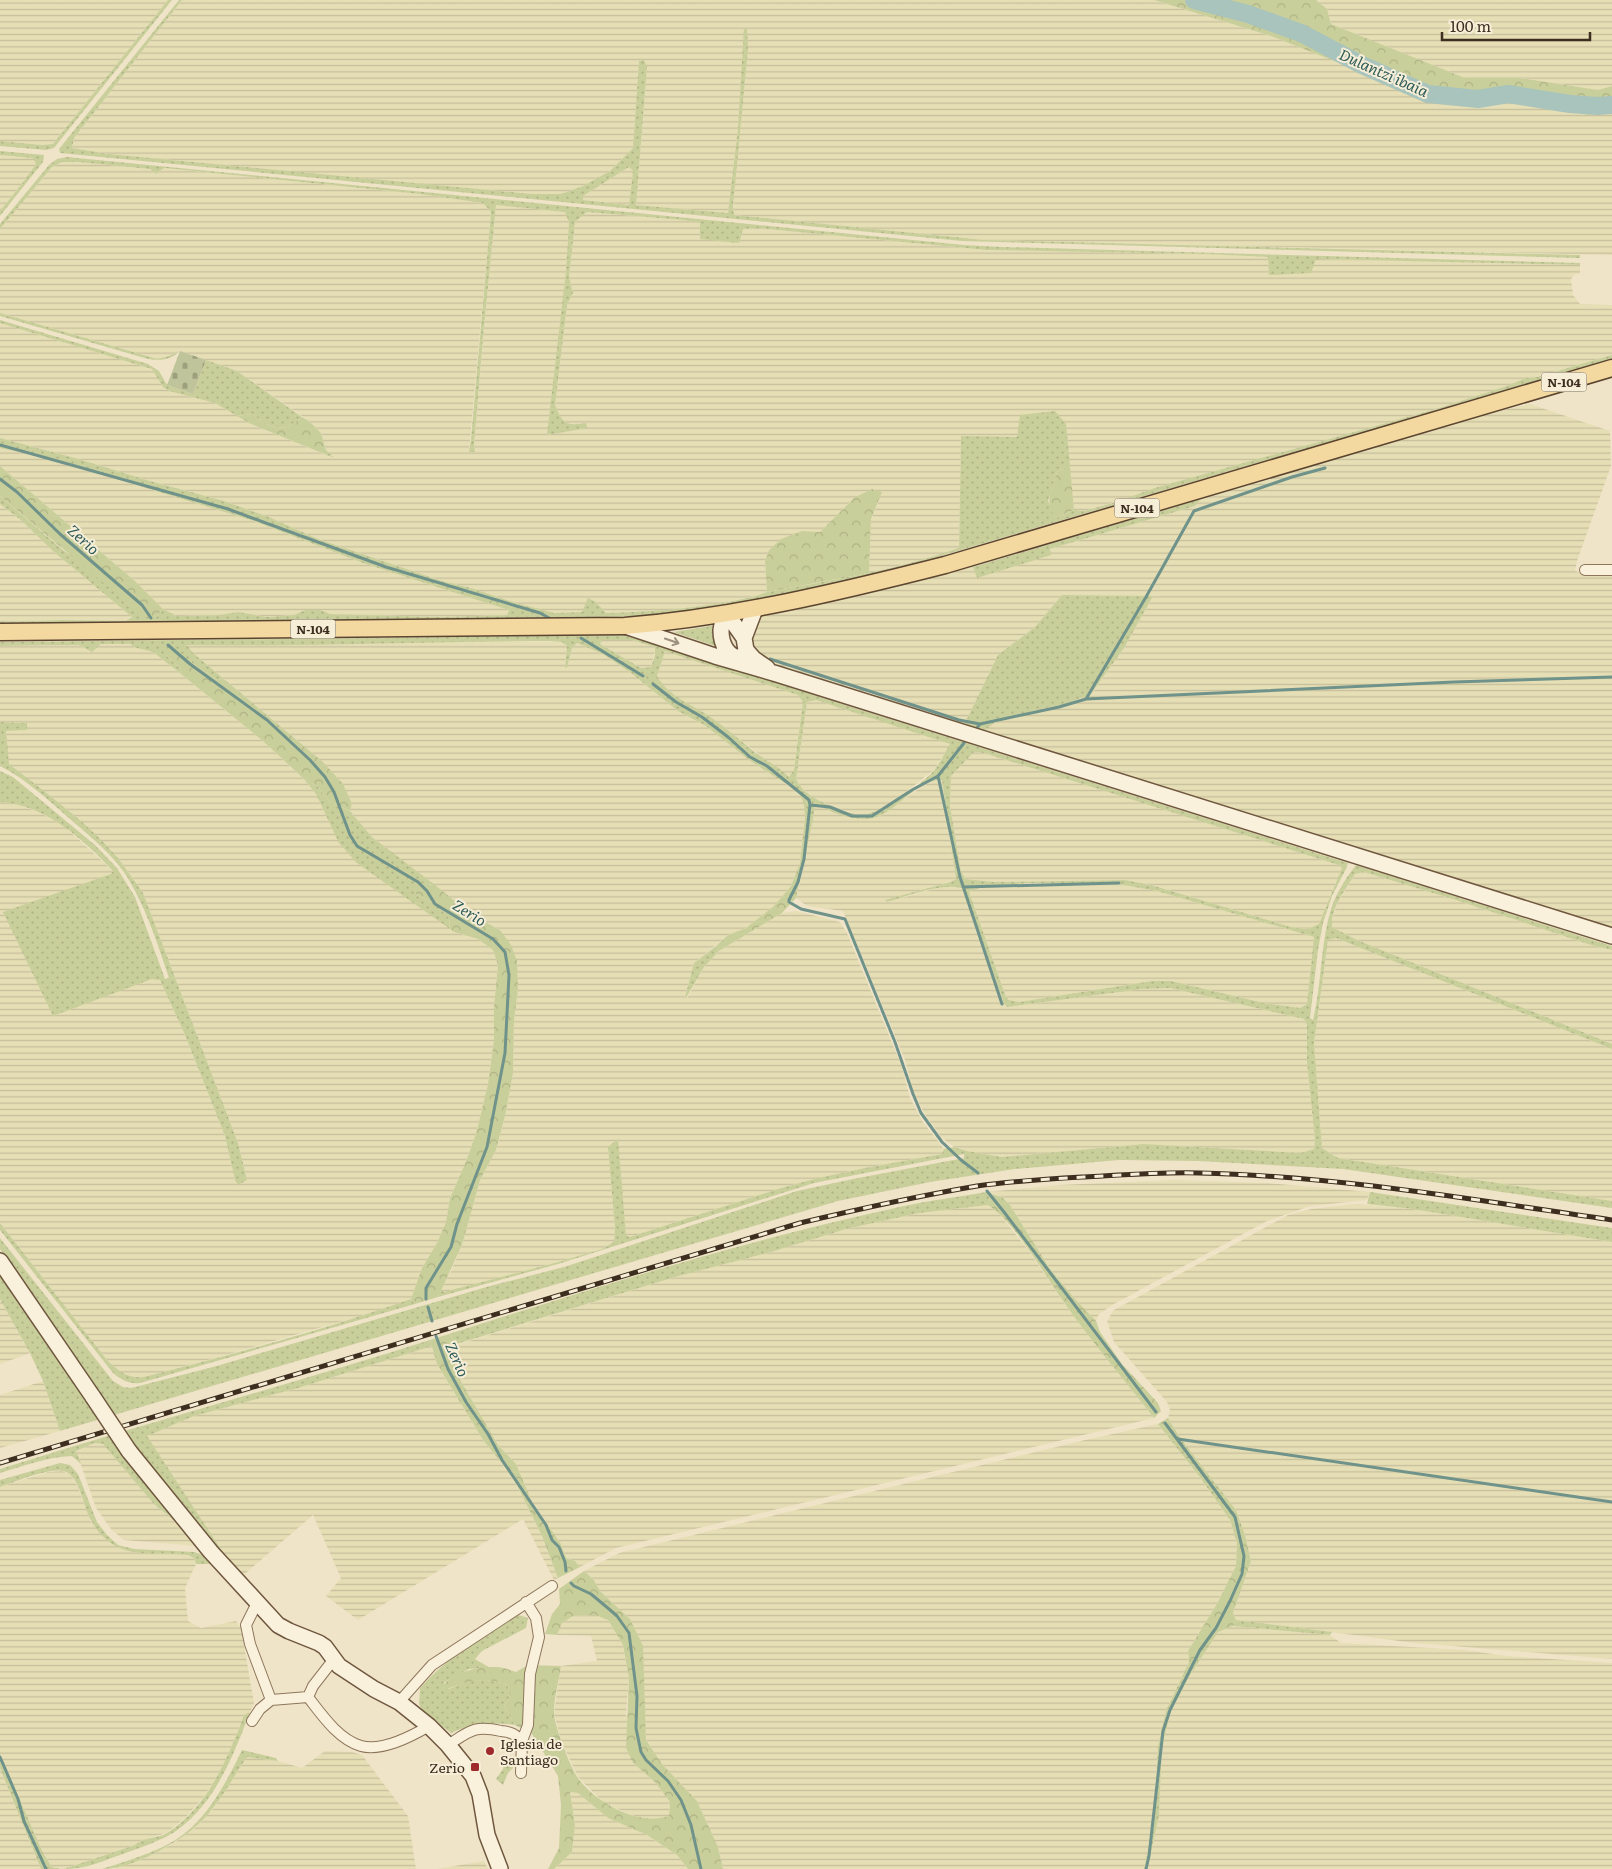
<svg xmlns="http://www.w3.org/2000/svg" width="1612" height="1869" font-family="Literata,serif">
<defs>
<pattern id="farmland-rules" width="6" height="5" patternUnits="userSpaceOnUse" patternTransform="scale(1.25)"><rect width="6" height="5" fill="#e6deb5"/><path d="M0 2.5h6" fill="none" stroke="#c6bf9b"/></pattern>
<pattern id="grass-dots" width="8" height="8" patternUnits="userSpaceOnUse" patternTransform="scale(1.25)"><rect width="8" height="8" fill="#c9cf9b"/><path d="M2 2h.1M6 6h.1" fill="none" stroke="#aeb285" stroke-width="1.8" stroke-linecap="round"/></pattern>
<pattern id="forest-crowns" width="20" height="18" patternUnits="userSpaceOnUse" patternTransform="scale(1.25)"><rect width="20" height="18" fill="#c9cf9b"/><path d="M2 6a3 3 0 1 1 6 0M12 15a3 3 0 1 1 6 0" fill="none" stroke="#aeb285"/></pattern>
<pattern id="cemetery-stones" width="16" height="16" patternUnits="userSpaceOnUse" patternTransform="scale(1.25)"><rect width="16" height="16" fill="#bfc49a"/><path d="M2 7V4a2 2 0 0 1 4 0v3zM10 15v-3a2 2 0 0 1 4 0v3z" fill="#9ca07d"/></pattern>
</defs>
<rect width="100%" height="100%" fill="#f0e4c8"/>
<path fill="url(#farmland-rules)" d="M0,0H168L53,144L42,145L0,141Z
M182,0H1154L1271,36L1325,57L1460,100L1504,97L1529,101L1588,114L1612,109V255L984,240L733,215L744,29L738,128L728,213L636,205L647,67L639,62L633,148L610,171L583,186L561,194H532L355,178L109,154L72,148L74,138Z
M1316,0H1612V86L1598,90L1520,78H1465L1331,24L1327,9Z
M0,155L34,158L36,164L24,181L0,211Z
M62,162H78L150,169L156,174L164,168L420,194L483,203L491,212L469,451H475L474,445L483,337L496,205L566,212L569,222L566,271L548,435L585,423L570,425L561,420L555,405L567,305L573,293L569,277L575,222L587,212L683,220L700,223L738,243L743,229L757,228L987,250L1206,254L1268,257L1269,274L1315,259L1580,265V273L1574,275L1571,279L1573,295L1580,304L1612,305V355L1537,377L1525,378L1510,385L1436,409L1084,511L1074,510L1065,424L1017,437H961L959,548L938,556L869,573L871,519L879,501L854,498L820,532L802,531L781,539L769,550L765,561L767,592L759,595L718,604L656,612L606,613L596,602L583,612L555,613L528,607L471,588L442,581L318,539L269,517L224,501L150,481L75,458L0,438V323L152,369L163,387L169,391L215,403L251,424L333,458L326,450L321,433L309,421L237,371L180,351L166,357L157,359L0,313V229L52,167Z
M629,167L633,171L629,205L583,200V196Z
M1530,404L1610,431L1611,466L1577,561L1575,571L1594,575L1612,574V931L982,733L994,723L1036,710L1066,704L1092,693L1124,648L1153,596L1062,595L1035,627L998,655L963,727L766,663L750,648L755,616L972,562L977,578L1050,555V549L1195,506L1204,494L1436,425Z
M0,448L51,459L254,521L363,563L509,610L508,615L439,617L330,614L321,610H305L294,615L267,617L238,612L219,615L177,616L163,609L135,581L0,466Z
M0,504L21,520L54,552L132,617L126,621L62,620L0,622Z
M601,640H632L656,647L651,667L641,668L600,644Z
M449,641L562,642L567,646L565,667L567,666L572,648L577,643L603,654L631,673L678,711L706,726L749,760L800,793L805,803V817L800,863L791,886L774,906L746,928L728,935L694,963L685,997L687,998L704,967L719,951L782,913L796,911L840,922L847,933L902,1067L910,1098L923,1122L944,1149L942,1154L865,1168L818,1178L781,1188L630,1237L626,1235L617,1140L608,1147L615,1228L614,1242L602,1249L555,1263L443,1293L441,1288L451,1271L462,1245L480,1180L496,1150L505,1116L513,1073L514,1020L518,990L500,930L472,915L372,837L350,811L352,804L323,762L193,653L186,644L239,645Z
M101,644H132L133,647L153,652L181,674L263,741L303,778L316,794L326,815L454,932L478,939L493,950L498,965L494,1006V1040L488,1084L476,1134L465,1164L450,1198L446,1222L437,1243L422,1268L411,1299L378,1311L219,1357L144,1377L133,1378L119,1372L107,1360L0,1223V802L14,803L38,812L63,825L113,871L53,1016L152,978L160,980L185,1035L225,1136L235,1180H247L238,1143L143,893L130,874L108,847L69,811L8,764L6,731L27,730V723L0,722V646L79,645L92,652Z
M665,650L798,695L803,702L794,770L789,777L710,717L680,699L662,686L657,676Z
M816,700L902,727L950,744L935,769L892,803L875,813L862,815L839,809L813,798L800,786L796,779L807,702Z
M974,752L984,753L1239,833L1339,865L1342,868L1319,924L1308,929L1291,927L1151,885L1125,880L994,882L966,879L961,872L950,806L951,776Z
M937,780H942L956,879L951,882L885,901L887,902L945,886H959L964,889L1004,1002L1007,1007L1142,989L1170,988L1304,1019L1307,1025V1062L1315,1140L1314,1150L1301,1153L1144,1144L1002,1157L967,1151L954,1147L942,1138L926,1116L914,1095L905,1060L843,911L807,906L796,898L802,874L814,805L857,819H870L882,815L924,785Z
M1364,872L1456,900L1591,945L1612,950V1044L1357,940L1332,927L1331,921L1338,902L1355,874Z
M1004,885H1124L1157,891L1314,937L1307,1004L1300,1008L1264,1003L1171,981H1152L1019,1002L1009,1000L1006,997L969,892L974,889Z
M1336,938L1612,1049V1201L1338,1158L1322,1148L1314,1043L1328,939Z
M1174,1180L1267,1183L1370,1192L1367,1200L1310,1206L1267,1221L1114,1304L1099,1314L1096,1321L1075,1299L1050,1269L1010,1205L1002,1197L986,1192L1060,1185Z
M1356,1204L1413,1209L1612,1242V1659L1415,1643L1236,1620L1233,1613L1251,1561L1245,1535L1236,1510L1181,1439L1168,1418L1170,1410L1167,1402L1114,1342L1107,1321L1114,1310L1288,1215L1311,1209Z
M988,1205L997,1211L1029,1251L1064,1303L1154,1418L616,1548L580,1567L575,1561L566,1558L561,1544L533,1504L516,1464L498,1445L459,1378L450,1347L675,1277L771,1252L846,1229L919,1213Z
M0,1299L30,1353L0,1364Z
M432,1346L437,1364L483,1440L513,1477L542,1536L558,1578L554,1580L523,1519L358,1620L326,1596L341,1578L313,1515L240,1578L205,1527L146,1436L194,1416L298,1388Z
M43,1381L60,1431L0,1448V1395Z
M1158,1424L1199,1476L1230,1520L1237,1543L1236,1566L1218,1602L1188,1651L1189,1662L1166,1711L1158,1746L1154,1819L1144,1869H723L718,1847L697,1801L662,1764L646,1740L642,1646L630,1619L601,1592L593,1579L584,1571L619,1553L1085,1440Z
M94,1443L103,1444L154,1503L184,1528L198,1546L124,1540L111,1529L96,1508L76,1451Z
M62,1471L71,1475L78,1487L91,1522L104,1537L120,1548L139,1552L188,1555L194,1558L196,1564L185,1588L188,1621L201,1628L236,1621L241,1628L254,1703L250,1712L244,1715L224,1766L203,1798L185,1818L166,1833L140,1841L135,1845L64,1869L52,1867L43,1853L0,1754V1487L48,1472Z
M595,1615L608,1620L623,1645L629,1678L626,1713L633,1763L656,1783L670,1802L669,1816L660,1819L637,1817L604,1803L578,1777L561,1741L554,1713L561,1666L597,1661L591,1636L557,1635L561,1623L573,1616Z
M1233,1626L1330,1635L1341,1643L1465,1650L1507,1656L1612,1663V1869H1147L1159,1816L1162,1746L1171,1711L1189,1677L1218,1632Z
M325,1751L352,1752L362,1755L408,1816L416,1869H114L140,1860L171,1845L196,1827L213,1809L247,1757L278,1761L302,1768Z
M0,1768L36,1857L41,1869H0Z
M570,1792L578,1793L608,1818L647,1835L677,1855L688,1869H554L572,1852L575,1825Z
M484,1861L488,1869H437Z"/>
<path fill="url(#grass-dots)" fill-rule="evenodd" d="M168,0H172L54,148L46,150L0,146V141L42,145L53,144Z
M179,0H182L74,138L72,148L109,154L532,194H561L583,186L610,171L633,148L639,61L644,60L647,67L636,205L728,213L738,128L744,28L747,29L748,48L733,206L734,215L984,240L1580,255V258L962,241L60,153L59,149ZM629,167L633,171L629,205L583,200V196Z
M0,151L44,155L43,162L0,216V211L24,181L36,164L33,158L0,155Z
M67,157L964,245L1003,247L1580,263V265L1316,259L1311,273L1269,275L1268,257L1206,254L987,250L757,228L743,229L739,243L700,239V223L683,220L587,212L575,222L569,277L573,293L567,305L555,405C563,424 565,426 586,423L587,428L547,435L566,271L569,222L565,212L496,205L483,337L474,445L475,452H469L471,439L491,212L483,203L420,194L164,168L156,174L150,169L78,162H62L52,167L0,229V224L49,165L57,159Z
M0,313L157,359L166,357L180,351C171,360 160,361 148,359L0,316Z
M0,320L148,364L159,371L167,385L193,394L206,360L237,371L302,417C298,420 293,424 289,426C276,432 261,422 253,414L237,416L215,403L169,391L163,387L152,369L0,323Z
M1612,355V359L1583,367L910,565C827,586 741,607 656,615C633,617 610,617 587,617L0,624V622L62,620L126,621L132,617L54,552L21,520L0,504V496L63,550L156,617L163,609L177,616L219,615L238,612L267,617L294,615L305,610H321L330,614L439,617L507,615L509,610L516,603L554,613L582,612L588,598L596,602L606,613C649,612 691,609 733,601C745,598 756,597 767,592C832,580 897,570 959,548L961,436L1017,437L1020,415L1055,411L1066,424L1070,466L1057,472L1048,501L1056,518L1074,510L1084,511L1116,502L1155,488L1436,409L1510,385L1525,378L1537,377Z
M0,438L75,458L150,481L224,501L269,517L318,539L442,581L471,588L462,595L363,563L254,521L51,459L0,448Z
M1201,499L1195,506L1050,549L1051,555L977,578L973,567Z
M1062,595L1153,596L1124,648L1091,694L1066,704L1036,710L994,723L982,733L963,727L998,655L1035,627Z
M717,625L718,647L673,632Z
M620,635H639L664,646L855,708L1348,863L1346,869L1332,896L1323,923L1318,950L1310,1018L1313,1020C1322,984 1320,945 1331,909C1336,893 1346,878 1356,865L1612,946V950L1591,945L1456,900L1364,872L1355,874C1346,889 1330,909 1332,927L1357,940L1612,1044V1049L1336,938L1328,940L1314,1043L1322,1148L1338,1158L1612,1201V1208L1343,1169L1198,1161L1119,1160L1015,1169L930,1182L838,1201L60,1431L43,1381L30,1353L0,1299V1270L101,1399L0,1249V1238L113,1381L123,1387L131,1388L213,1367L490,1286L564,1267L797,1191L853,1179L964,1158V1154L814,1183L558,1264L438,1297L441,1288L444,1292L555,1263L602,1249L614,1242L615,1228L608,1147L618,1139L626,1235L630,1237L781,1188L818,1178L865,1168L942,1154L944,1149L954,1147L967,1151L1002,1157L1144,1144L1301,1153L1314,1149L1315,1140L1307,1062V1025L1304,1019L1170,988L1142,989L1007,1007L1004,1003L964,889C946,881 906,897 887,902L885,900L951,882L956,879L942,780C915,778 894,818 867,819C849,820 831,811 815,805L813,819L805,817C805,790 795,790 775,777L780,769L789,777L794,770L803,702L798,695L665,651L657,676C668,696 691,704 709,716C725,727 741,741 756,753L750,756L749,760L706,726L678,711L631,673L603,654L577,643L572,648L567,667L565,668L567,646L562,642L549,641C428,641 307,647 187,645L193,653L224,679L217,680L182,656L173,647L166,655L182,670L181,674L153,652L133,647L131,644H101L92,652L79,645L0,646V642ZM602,640H632L655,647V655L651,667L641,668L600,644ZM816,700L950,744C945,752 941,761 936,768C926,782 879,815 862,815C851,814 839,809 829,805C815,799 803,793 796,779L807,702ZM974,752L984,753L1339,865L1342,868L1319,924L1308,929L1291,927L1151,885L1125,880L994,882L966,879L961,872L950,806L951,776ZM1092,884L1124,885L1157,891L1314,937L1307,1004L1300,1008L1264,1003L1171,981H1152L1019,1002L1009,1000L1006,997L969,892C993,880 1063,884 1092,884Z
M0,722L27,723V730L6,731L9,764C42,790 79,816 108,847C121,861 132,877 143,893L238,1143L247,1180L238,1185L235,1180L225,1136L185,1035L160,980L152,979L53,1016L3,912L111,874L113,871C83,839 46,805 0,802V771L13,777L95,845L117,868L135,897L165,979L169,978C159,948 149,917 134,889C120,860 94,840 70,819C48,800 26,779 0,766Z
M303,778L318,787L330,802L350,811L372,837L435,885L415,883L416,894L438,906L449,918L450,929L357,863L339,843L316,794Z
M716,946L719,951L704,967L686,998L685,997L694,963Z
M986,1192L991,1194L988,1205L919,1213L846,1229L771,1252L675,1277L457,1344L449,1334C599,1286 750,1239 904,1206C931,1200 959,1197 986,1192Z
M1370,1192L1612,1228V1242L1413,1209L1367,1204Z
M0,1223L107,1360C118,1371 128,1379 144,1377C233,1354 324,1330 411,1299L415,1304L140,1383C129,1384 123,1381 113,1373L0,1230Z
M430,1340L432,1346L298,1388L194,1416L147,1436L226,1557L166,1489L184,1528L154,1504L103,1444L94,1443L76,1451L81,1464L72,1456C47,1457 24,1466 0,1473V1469C143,1424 288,1385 430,1340Z
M1168,1418L1181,1439L1236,1510L1230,1520L1199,1476L1158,1424Z
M60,1463L70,1465L78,1474L97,1522L107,1535L118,1545L134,1549L194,1552L206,1556L217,1564H196L194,1558L188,1555C168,1553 137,1556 120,1548C108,1543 98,1533 92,1522C83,1509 81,1475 63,1471C47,1468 16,1482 0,1487V1480Z
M519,1615L528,1618L526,1628L482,1651L475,1659L490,1668L469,1669L443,1683L449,1689C471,1679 484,1677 508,1685L510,1697L504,1706L515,1725C489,1722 475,1723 451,1733L423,1712L419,1704L420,1688C447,1657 483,1636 519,1615Z
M1236,1620L1332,1632L1330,1635L1233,1626Z
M1189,1677L1171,1711L1162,1746L1159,1816L1147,1869H1144L1154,1819L1158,1746L1166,1711L1181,1679Z
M250,1712C234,1754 215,1804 176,1831C159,1842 139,1848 120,1855C100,1862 86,1869 64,1869L135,1845C143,1837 157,1839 167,1833C208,1807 228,1758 244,1715Z
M242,1750L276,1758L278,1761L247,1757C235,1774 226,1792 213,1808C197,1830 173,1844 149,1856C134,1863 118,1869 102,1869C126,1861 155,1853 177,1839C208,1818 226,1783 242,1750Z
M0,1754L43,1853L52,1867L61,1869H41L0,1768Z
M508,1762L512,1764L513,1768L508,1773L503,1785L496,1779L503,1769L504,1764Z"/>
<path fill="url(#forest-crowns)" d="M1154,0H1316L1327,9L1331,24L1465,78H1520L1598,90L1612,86V109L1588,115L1529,101L1504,97L1460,100L1420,95L1271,36Z
M253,414C261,422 276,432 289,426C293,424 298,420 302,417L309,421L321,433L326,450L334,458L251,424L237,416Z
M0,466L135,581L163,609L156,617H144L0,496Z
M1070,466L1074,510L1056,518C1043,503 1052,489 1057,472Z
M872,489L882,492L871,519L869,573L767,592L765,561L769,550L781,539L802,531L820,532L854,498Z
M471,588L516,603L509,610L462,595Z
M173,647L182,656L217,680L224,679L323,762L343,784L352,804L350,811L330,802L318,787L303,778L263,741L181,674L182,670L166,655V649Z
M756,753L780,769L775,777L749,760L750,756Z
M805,817L813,819L796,898L782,913L719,951L716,946L728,935L746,928L774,906L791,886L800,863Z
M414,883L435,885L472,915L500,930L511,945L517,961L518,990L514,1020L513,1073L505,1116L496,1150L480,1180L462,1245L438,1297L415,1304L411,1299L422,1268L437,1243L446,1222L450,1198L465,1164L476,1134L488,1084L494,1040V1006L498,965L493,950L478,939L454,932L450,929L449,918L438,906L416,894Z
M991,1194L1002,1197L1010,1205L1050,1269L1075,1299L1096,1321L1100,1332L1122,1364L1158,1403L1161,1411L1154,1418C1124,1379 1091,1341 1063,1301C1044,1274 1015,1222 988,1205Z
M449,1334L457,1344L450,1347L459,1378L498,1445L516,1464L533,1504L561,1544L566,1558L575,1561L580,1567L558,1578L542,1536L513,1477L483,1440L437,1364L430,1340Z
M1236,1510L1245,1535L1251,1561L1233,1613L1236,1620L1233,1626L1218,1632L1189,1677L1181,1679L1189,1662L1188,1651L1218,1602L1236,1566L1237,1543L1230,1520Z
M584,1571L593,1579L601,1592L630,1619L643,1646L646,1740L662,1764L697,1801L718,1847L723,1869H688L677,1855L647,1835L608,1818L578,1793L570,1792L575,1825L572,1852L554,1869H548L559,1848L561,1805L558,1776L532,1734L515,1725L504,1706L510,1697L508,1685C477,1675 467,1683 438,1692C448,1673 476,1666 497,1667C503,1667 510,1670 516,1672L528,1665L561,1666C559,1681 554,1697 554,1712C554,1726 570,1766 578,1778C596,1803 638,1826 669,1816L670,1802L656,1783L633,1763L626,1748L629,1678L623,1645L608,1620L595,1615L573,1616L562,1623L557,1635L545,1634L552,1614L560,1604L559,1589Z"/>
<path fill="url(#cemetery-stones)" d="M180,351L206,360L193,394L167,385Z"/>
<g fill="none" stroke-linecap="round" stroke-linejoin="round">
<path stroke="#6f938a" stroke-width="3" d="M0,445L228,509L386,567L540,613L551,619
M0,479L17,492L60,534L142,605L151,618
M581,638L643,676
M168,645L190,664L267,720L310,760L325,777L334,792L350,835L357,846L418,882L427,891L435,904L493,939L505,952L509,975L505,1053L487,1147L457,1224L451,1247L426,1288V1299
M770,659L959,720L980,724
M653,684L676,702L702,717L728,737L750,757L767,766L809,800L810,805L804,859L798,882L789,900V902L801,909L845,919L895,1042L913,1094L921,1113L942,1142L961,1160L978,1173
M1086,699L1146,597L1194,511L1292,477L1325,468
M976,729L980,724L1059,707L1086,699L1454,682L1612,677
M938,776L960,877L1002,1004
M810,805L830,807L852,816H872L912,790L938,776L964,743
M963,887L1119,883
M987,1191L1004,1212L1156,1412
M428,1307L432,1321
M436,1336L448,1369L466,1402L488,1434L502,1460L546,1525L552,1540L559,1547L565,1562L566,1571
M1178,1439L1612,1502
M571,1583L574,1586L591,1594L609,1609L617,1616L629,1633L637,1696L636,1728L641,1752L646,1760L668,1781L681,1800L691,1825L701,1869
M0,1757L18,1799L24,1821L46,1869
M1146,1869L1149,1856L1163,1731L1170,1710L1200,1650L1216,1628L1230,1601L1242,1574L1244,1556L1235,1517L1165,1423"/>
<path stroke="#a9c4bc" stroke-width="18" d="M1194,0L1248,14L1301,33L1362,65L1428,94L1478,99L1508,94L1570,104L1598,106L1612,105"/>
<defs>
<path id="street" d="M1585,570H1612
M257,1603L246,1625L250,1644L271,1700
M308,1697C322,1715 338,1739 361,1746C382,1752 412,1736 429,1726
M308,1697L313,1686L334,1659
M399,1702L432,1665L552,1586
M252,1721L260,1709L271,1700L308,1697
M522,1741L528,1725L530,1674L539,1637L536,1618L526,1602
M448,1745C470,1731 474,1725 501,1731C511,1732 515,1734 522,1741L521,1773"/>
<path id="secondary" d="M625,626L715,656L777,674L1612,936
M744,638L755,609
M746,650L742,658C728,658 721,644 721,631C721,626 724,619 725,614L732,621L744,638L746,650L754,659L767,668
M0,1261L93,1397
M129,1451L211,1552L278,1625L289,1631L319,1643L325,1647L339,1666L374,1689L399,1702L429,1726L448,1745L473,1776L480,1794L487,1835L500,1869"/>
<path id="primary" d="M0,632L625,626C734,617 839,592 945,565L1612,368"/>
</defs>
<use href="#street" stroke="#8d765c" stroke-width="12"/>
<use href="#secondary" stroke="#6f573f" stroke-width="18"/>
<use href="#primary" stroke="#5b4430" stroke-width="19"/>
<use href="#street" stroke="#faf1dc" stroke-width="10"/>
<use href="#secondary" stroke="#faf1dc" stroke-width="15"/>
<use href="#primary" stroke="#f3d9a0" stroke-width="16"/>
<defs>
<path id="rail" d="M0,1463L800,1223C859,1209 918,1196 977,1186C1013,1181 1049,1179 1084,1177C1122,1175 1161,1172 1199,1173C1338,1176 1475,1200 1612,1220"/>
</defs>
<use href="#rail" stroke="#3d2e20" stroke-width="5"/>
<use href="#rail" stroke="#f7eed8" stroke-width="3" stroke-dasharray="9" stroke-linecap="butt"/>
<defs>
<path id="secondary-bridge" d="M93,1397L129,1451"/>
</defs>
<use href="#secondary-bridge" stroke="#6f573f" stroke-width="18" stroke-linecap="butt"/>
<use href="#secondary-bridge" stroke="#faf1dc" stroke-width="15"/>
</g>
<defs><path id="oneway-shaft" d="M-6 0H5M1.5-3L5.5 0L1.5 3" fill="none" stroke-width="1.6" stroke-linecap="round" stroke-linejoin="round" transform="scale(1.25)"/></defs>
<use stroke="#9c907e" href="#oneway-shaft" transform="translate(672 641) rotate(19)"/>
<g fill="#9e2a2b" stroke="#f7eed8" stroke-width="2">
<circle cx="490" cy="1751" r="5"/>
<rect x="470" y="1762" width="10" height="10" rx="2.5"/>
</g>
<g text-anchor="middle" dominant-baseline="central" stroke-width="4" stroke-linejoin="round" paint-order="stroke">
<g fill="#f7eed8" stroke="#756857" stroke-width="1">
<rect x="1541.5" y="372.5" width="45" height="19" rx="4"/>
<rect x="1114.5" y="498.5" width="45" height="19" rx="4"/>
<rect x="290.5" y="619.5" width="45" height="19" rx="4"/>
</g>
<g font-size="12" font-weight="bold" fill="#3d2e20">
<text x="1564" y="382">N-104</text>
<text x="1137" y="508">N-104</text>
<text x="313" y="629">N-104</text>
</g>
<g font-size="14" fill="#3d2e20" stroke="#f7eed8" text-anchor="start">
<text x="500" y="1743">Iglesia de<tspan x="500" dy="16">Santiago</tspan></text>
<text x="465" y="1767" text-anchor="end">Zerio</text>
</g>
<g font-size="15" font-style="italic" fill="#2f5d5a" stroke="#f7eed8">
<text transform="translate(1384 72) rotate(24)">Dulantzi ibaia</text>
<text transform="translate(84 539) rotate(42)">Zerio</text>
<text transform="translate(470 912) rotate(32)">Zerio</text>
<text transform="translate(458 1359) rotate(66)">Zerio</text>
</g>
</g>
<path d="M1442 32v8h148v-8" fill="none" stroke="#3d2e20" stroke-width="2.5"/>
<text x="1450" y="32" font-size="15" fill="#3d2e20" stroke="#f7eed8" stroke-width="4" paint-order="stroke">100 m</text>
</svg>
